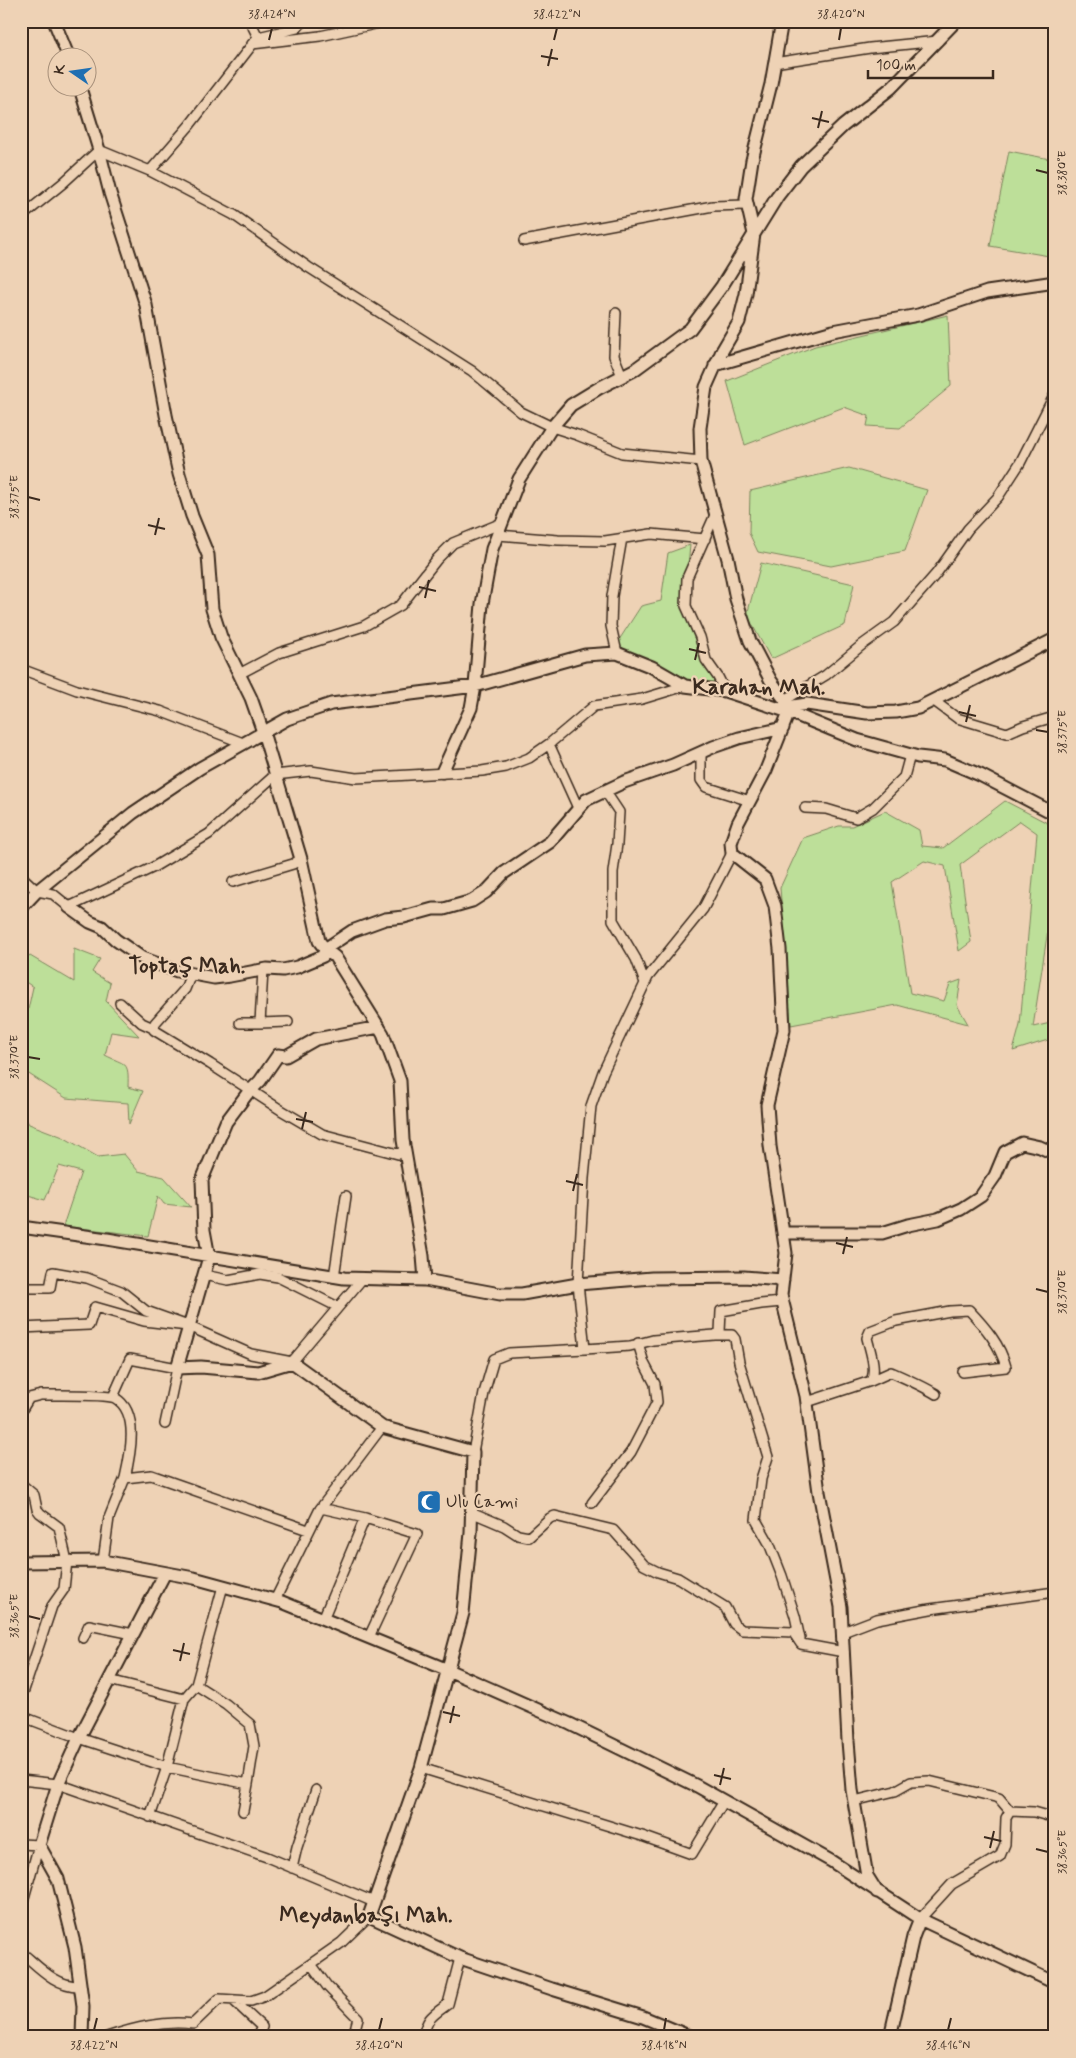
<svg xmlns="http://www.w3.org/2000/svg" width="1076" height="2058" font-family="Mynerve,sans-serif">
<rect width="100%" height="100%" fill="#eed2b5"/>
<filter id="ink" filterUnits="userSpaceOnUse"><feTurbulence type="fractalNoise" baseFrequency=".02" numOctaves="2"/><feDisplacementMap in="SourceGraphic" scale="10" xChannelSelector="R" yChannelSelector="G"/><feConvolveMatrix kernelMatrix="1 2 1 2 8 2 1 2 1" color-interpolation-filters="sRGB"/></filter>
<g filter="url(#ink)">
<path fill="#bddf99" stroke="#7c845c" d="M1009,151L1055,160V257L990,246Z
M948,315L951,386L900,428L867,426L869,416L844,407L745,445L727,381L815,346Z
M849,468L927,490L905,551L831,566L758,552L749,533L750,491Z
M690,545L687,578L681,606L694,637L702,662L723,686H685L617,653L619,640L641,606L661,601L668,553Z
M761,563L854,584L845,625L771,659L747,615Z
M1005,801L1055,827V884L1033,1027L1055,1022V1040L1051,1039L1013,1051L1020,1025L1037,833L1020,821L960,865L971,942L959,951L945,866L924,861L892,882L910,993L944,1001L950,984L961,980L957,1005L968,1024L897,1005L791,1025L780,888L803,838L839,826H852L885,811L919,830L922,846L943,848Z
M74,949L100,959L92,972L110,983L106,1001L139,1036L111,1032L105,1055C126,1066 129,1060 128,1087L143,1091L129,1124L128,1103L66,1098L21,1069V1011L27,1014L33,987L21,979V961L25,953L74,982Z
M21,1111L29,1124L63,1137L98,1157L124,1154L138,1171L164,1177L191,1207L164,1204L158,1196L148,1236L63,1226L81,1172L59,1166L45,1200L21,1193Z"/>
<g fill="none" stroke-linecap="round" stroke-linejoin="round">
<defs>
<path id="minor" d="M258,37L297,28L303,21
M252,44L320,36L389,21
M774,63L870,48L938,41
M150,171L189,126L258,37L250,21
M21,217L63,183L99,150L150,171L234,215L308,267L472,371L521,412L552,427L577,435L622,453L701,461
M524,241L713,206L746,205
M616,313L614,356L622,376
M715,515L687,578L686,606L700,637L706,660L718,677L725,691
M498,535L558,540L605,541L651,534L705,539
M617,653L611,626L612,596L622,538
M21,669L77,690L160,711L243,743
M239,674L279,653L364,626L401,605L437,559L453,543L502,523
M785,700L826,675L862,645L894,622L936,574L968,529L998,497L1020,463L1055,394
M934,701L957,718L1007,733L1023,726L1054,717
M549,744L578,808
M701,752V780L706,787L750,801
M605,791L619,812L617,844L613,872V920L636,959L645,983
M805,808L826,809L856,818L873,808L904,777L910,755
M732,853L703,909L648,977L603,1072L591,1106L584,1178L578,1284L585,1349L630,1346L653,1340L715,1335L720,1332L721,1311L761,1304L782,1302
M21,876L37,891L53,894L69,907L152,868L209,834L275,775L311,771L356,778L482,771L506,767L529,758L549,744L594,706L642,699L685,686
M233,882L293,864L301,859
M191,974L185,989L155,1023L154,1030L210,1064L281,1110L322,1134L398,1154L405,1151
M120,1003L142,1023L153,1028
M240,1023H260L263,970
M260,1023L288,1022
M204,1275L228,1280L260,1274L278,1277L338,1307
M334,1277L346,1196
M21,1288H50L53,1272L87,1278L121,1291L146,1311L188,1326L144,1321L95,1307L89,1325L21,1328
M188,1326L251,1354L292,1362L362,1279
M715,1335H732L735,1339L739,1362L768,1457L761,1479L756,1520L769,1543L782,1576L795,1616L800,1639
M871,1381L891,1372C907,1379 921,1385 936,1394
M113,1397L130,1359L177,1368L165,1424
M807,1402L871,1381C877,1369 870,1350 867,1338L870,1331L896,1321L950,1311L969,1310C985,1327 1000,1344 1006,1367L963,1372
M21,1411L29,1398L41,1395C53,1395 107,1394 115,1398C140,1412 130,1456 125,1478
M473,1452L484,1393L494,1359L509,1353L585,1349
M21,1484L34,1495L37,1509L40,1513L59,1527L67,1561L64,1589L52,1606L24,1690L21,1689
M592,1503L631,1452L657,1402L655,1384L644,1363L638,1343
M321,1508L365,1518L323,1619
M471,1512L504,1526L518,1535L529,1537L550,1518L555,1516L613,1530L644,1565L658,1572L678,1578L725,1607L734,1624L742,1630L793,1632L801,1644L844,1652
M365,1518L417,1534L369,1637
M103,1561L109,1518L125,1478L151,1475L308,1530
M275,1600L320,1509L382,1427
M843,1632L877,1619L930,1609L1055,1592
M83,1638L89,1625L133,1634
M109,1680L184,1699L196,1685L223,1586
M21,1716L79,1738L167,1767L248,1784L254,1746L250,1724L226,1704L196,1685
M421,1768L642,1836L692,1854L724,1801
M21,1780L58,1784L267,1857L374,1902
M854,1801L895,1791L911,1782L929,1781L999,1798L1010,1811
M243,1811L248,1784
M150,1817L167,1767L184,1699
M21,1844L39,1845L21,1908
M292,1868L297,1847L316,1790
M920,1919L952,1884L1000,1856L1005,1844L1006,1818L1010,1811L1034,1812L1055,1818
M21,1952C39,1967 56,1987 80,1986
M311,1964L327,1986L358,2018L355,2029L364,2037
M233,2000L262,2027L257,2037
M107,2037C134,2028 164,2020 193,2024L219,1999L251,2001L265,1996L341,1943L369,1916
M423,2037C427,2017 433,2015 448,2004L460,1958"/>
<path id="tertiary" d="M54,21L69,58
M782,21L771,84L752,160L746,199L754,234L746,294L739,322L722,351L706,387L700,428L701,461L728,559L736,599L750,641L771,681L785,700L789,712L766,770L738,823L731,843L732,853L765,879L775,906L780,949L784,1030L767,1105L770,1146L786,1253L781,1295L806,1396L819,1492L841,1607L848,1741L852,1790L867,1876L877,1892
M80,88L99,150L110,193L146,305L166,415L179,474L192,516L208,555L212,609L221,637L251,698L263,732L301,859L319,941L325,949L335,957L383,1034L400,1081L403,1140L423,1256L425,1280
M715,365L833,331L918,315L987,292L1055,282
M787,707L807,704L867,713L896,712L918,708L1055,639
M442,772L471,708L475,686L482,604L492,549L519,479L552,427L571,405L599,388L634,370L690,329L722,286L777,197L801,166L843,126L891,88L956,21
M69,907L90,922L102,927L116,940L142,958L177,971L214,978L230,976L267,969L283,970L297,967L323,956L325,949L352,931L385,919L404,917L433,909H444L472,901L486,892L504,873L550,842L586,800L624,782L673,765L713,747L739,738L783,728
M21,908L37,891L133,813L200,768L287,719L331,704L475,686L585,655L617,653L652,667L685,686L725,691L789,712L857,740L918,757L945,760L980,775L1055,814
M379,1027L316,1039L286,1056L278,1055L260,1081L247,1094L226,1122L202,1180L204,1230L209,1257L177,1368L201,1367L258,1372L292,1362L382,1427L473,1452L471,1533L463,1613L421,1768L369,1916L460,1958L552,1989L643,2017L691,2037
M21,1227L107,1239L344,1278L425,1280L500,1294H522L578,1284L652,1278L744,1277L783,1280
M783,1233H882L908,1225L938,1219L961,1209L981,1196L995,1176L1005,1152L1022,1143L1040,1147L1055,1154
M21,1562L103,1561L194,1578L282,1602L448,1670L570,1724L697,1786L831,1861L920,1919L1055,1983
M82,2037L83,2006L75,1947L58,1879L39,1845L58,1784L79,1738L165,1573
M890,2037L913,1937L920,1919"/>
</defs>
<use href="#minor" stroke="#3b2a1e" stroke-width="12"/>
<use href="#tertiary" stroke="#3b2a1e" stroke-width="15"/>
<use href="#minor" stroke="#eed2b5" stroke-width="9"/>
<use href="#tertiary" stroke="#eed2b5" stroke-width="11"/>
</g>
</g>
<path fill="none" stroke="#3b2a1e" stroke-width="2" d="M269,40L272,28M554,40L557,28M839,40L841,28M541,56L558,59M548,66L552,49M812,118L829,122M818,128L822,111M1036,170L1048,173M28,497L40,500M148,525L165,529M155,535L159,518M419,587L436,591M425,598L429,580M689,649L706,653M695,660L699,643M959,712L976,716M966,722L970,705M1036,730L1048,732M28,1057L40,1059M296,1119L313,1122M302,1129L306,1112M566,1181L583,1185M573,1191L577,1174M836,1243L853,1247M843,1254L847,1237M1036,1289L1048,1292M28,1616L40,1619M173,1650L190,1654M180,1661L184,1643M443,1712L460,1716M450,1723L454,1706M714,1775L731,1779M720,1785L724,1768M984,1837L1001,1841M990,1848L994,1831M1036,1849L1048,1852M94,2030L97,2018M379,2030L382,2018M664,2030L666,2018M948,2030L951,2018"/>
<defs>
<symbol id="mosque-square" viewBox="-11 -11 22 22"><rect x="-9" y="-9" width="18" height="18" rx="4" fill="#1f6fb2" stroke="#eed2b5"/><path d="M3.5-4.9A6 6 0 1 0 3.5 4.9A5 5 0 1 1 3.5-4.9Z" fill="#fff"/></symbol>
</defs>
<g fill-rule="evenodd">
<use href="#mosque-square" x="415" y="1488" width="28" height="28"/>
</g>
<g text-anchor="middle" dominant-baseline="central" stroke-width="4.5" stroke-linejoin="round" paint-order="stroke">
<g font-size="18" fill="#3b2a1e" stroke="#eed2b5" text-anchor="start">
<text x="446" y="1502">Ulu Cami</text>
</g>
<g font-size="22" font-weight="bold" fill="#3b2a1e" stroke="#eed2b5">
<text x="759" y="688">Karahan Mah.</text>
<text x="187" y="967">Toptaş Mah.</text>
<text x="366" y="1916">Meydanbaşı Mah.</text>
</g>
</g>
<rect width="1076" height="2058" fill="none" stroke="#eed2b5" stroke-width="55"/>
<g transform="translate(72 72) rotate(283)"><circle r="24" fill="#eed2b5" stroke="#a68f79"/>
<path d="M0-4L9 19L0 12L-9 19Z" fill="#1f6fb2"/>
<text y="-8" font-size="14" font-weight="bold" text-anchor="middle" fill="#3b2a1e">K</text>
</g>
<path d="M868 70v8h125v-8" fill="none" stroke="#3b2a1e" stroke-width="2.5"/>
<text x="876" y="70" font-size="15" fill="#3b2a1e" stroke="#eed2b5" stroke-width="4" paint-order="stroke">100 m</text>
<rect x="28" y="28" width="1020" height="2002" fill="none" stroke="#3b2a1e" stroke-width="2"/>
<g font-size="12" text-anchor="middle" fill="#3b2a1e">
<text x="272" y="18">38.424°N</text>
<text x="557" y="18">38.422°N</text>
<text x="841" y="18">38.420°N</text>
<text transform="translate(1062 173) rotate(-90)" y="4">38.380°E</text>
<text transform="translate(14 497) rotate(-90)" y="4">38.375°E</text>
<text transform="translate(1062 732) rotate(-90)" y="4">38.375°E</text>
<text transform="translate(14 1057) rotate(-90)" y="4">38.370°E</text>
<text transform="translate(1062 1292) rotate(-90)" y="4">38.370°E</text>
<text transform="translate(14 1616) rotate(-90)" y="4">38.365°E</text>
<text transform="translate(1062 1852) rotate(-90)" y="4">38.365°E</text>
<text x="94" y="2049">38.422°N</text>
<text x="379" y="2049">38.420°N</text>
<text x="664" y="2049">38.418°N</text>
<text x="948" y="2049">38.416°N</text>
</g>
</svg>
